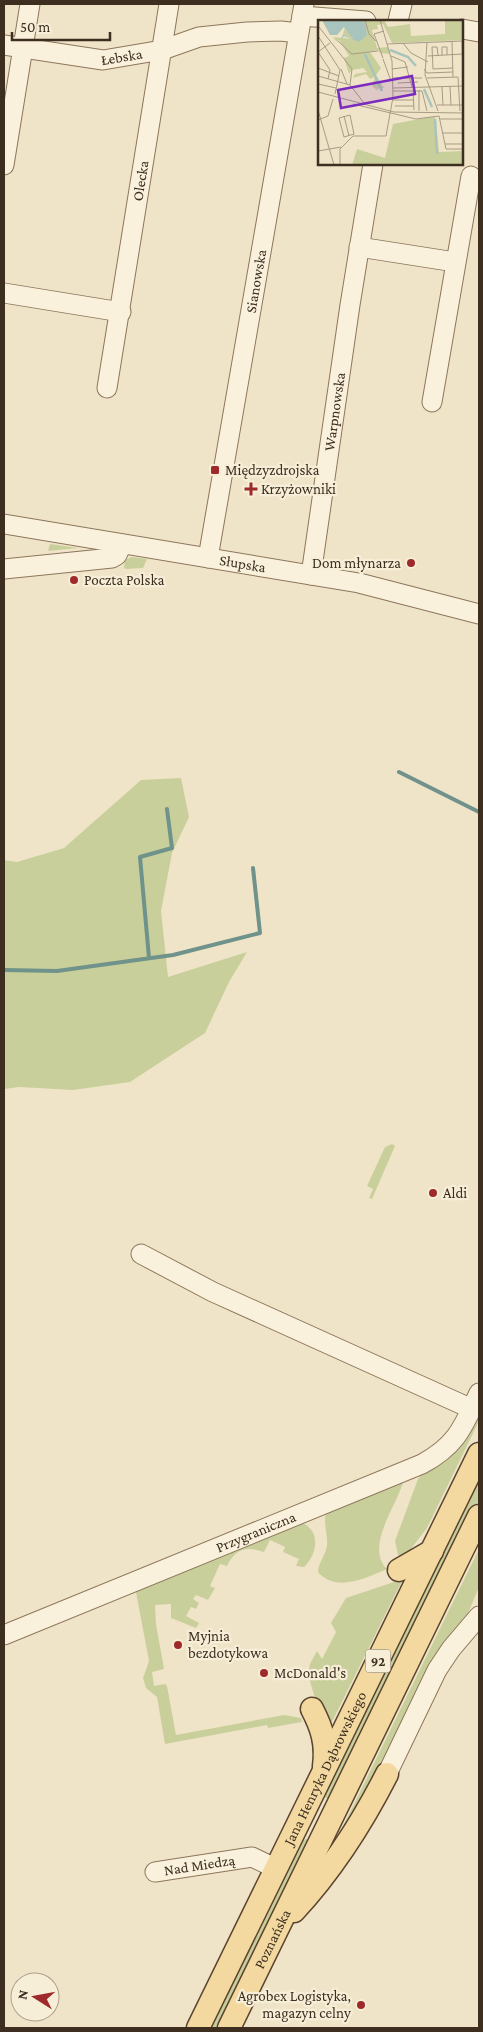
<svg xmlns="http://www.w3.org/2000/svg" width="483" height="2032" font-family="'Crimson Pro',serif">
<rect width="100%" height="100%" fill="#f0e4c8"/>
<path fill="#c9cf9b" d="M50,544L78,548L48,551Z
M132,557L147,559L143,568L126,569L124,568L125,560Z
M181,778L189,817L172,853L161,911L168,977L247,952L229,982L205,1033L130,1082L73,1090L19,1087L4,1089V860L17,862L64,848L141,780Z
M392,1144L395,1146L372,1199L369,1198L373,1189L367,1186L385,1147Z
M479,1405V1421L427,1528L403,1559L398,1555L395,1541L418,1479Z
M479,1473V1499L329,1800L322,1795Z
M404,1479C398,1505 364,1546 387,1569C366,1578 336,1593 318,1572C318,1563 326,1555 327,1545C328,1534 323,1524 326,1513Z
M301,1522C321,1531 318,1553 304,1567L296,1566L299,1559L283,1552L285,1547L270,1540L264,1552C246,1546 236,1548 227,1566L220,1564L210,1586L215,1588L208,1600L196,1595L193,1599L199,1603L196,1609L191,1607L186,1616L199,1623L196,1628L171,1618V1604L155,1605L156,1624L164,1669L152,1672L154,1686L165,1684L167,1686L176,1735L284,1715L301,1718L302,1722L268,1728L267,1725L165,1744L157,1697L146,1688L143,1678L149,1661L135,1587Z
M479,1549V1587L469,1611L401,1737L333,1847Z
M403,1579L328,1730C322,1715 308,1685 309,1669C310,1662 314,1657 317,1651L322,1659L336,1632L331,1623L346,1598Z
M307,1839L309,1842L221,2028H206L302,1840Z"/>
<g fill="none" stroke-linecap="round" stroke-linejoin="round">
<path stroke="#6f938a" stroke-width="4" d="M399,772L479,812
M149,958L140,857L172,848L167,809
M4,970L57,971L173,955L260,933L253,868"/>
<defs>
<g id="minor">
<path d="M302,16L366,21"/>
<path d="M398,21L402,4"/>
<path d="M462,29L479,32"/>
<path id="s1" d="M4,45L103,60L162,50L199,37L247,32L281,31L298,33"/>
<path d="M4,165L30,4"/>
<path d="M359,247L455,262"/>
<path d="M4,293L121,312"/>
<path id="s2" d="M107,388L169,4"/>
<path d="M432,402L471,176"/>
<path id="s3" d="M4,524L359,583L479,614"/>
<path id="s4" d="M208,558L304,4"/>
<path d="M4,569L112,558L117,555L122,544"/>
<path id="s5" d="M311,575L350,305L373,164"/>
<path d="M141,1254L213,1292L472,1409"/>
<path id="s6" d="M4,1635L422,1464C457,1445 463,1427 479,1393"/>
<path d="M387,1774L437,1670L451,1649L479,1616"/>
<path id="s7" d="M155,1872L252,1857L277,1869"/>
</g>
<g id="major">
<path d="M399,1570L432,1551"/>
<path d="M312,1709C322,1728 327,1744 324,1766"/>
<path d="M294,1911C333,1869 361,1825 387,1774"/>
<path id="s8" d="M198,2028L479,1454"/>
<path id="s9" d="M229,2028L479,1516"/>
</g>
</defs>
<use href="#minor" stroke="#8d765c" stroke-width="21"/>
<use href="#major" stroke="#5b4430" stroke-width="25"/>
<use href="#minor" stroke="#faf1dc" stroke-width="19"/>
<use href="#major" stroke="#f3d9a0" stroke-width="22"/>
</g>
<g fill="#9e2a2b" stroke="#f7eed8" stroke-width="2">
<rect x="210" y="465" width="10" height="10" rx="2.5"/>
<path d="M248.5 481.5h5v5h5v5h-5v5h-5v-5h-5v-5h5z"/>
<circle cx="411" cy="563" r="5"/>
<circle cx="74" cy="580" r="5"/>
<circle cx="433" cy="1193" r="5"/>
<circle cx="178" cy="1645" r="5"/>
<circle cx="264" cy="1673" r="5"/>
<circle cx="361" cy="2005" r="5"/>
</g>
<g text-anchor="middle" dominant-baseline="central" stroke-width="4.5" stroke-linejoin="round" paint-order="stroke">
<rect fill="#f7eed8" stroke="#756857" stroke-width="1" x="365.5" y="1649.5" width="25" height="23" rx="4"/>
<g font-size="14" font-weight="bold" fill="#3d2e20">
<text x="378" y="1661">92</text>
</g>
<g font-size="15" fill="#3d2e20" stroke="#f7eed8">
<text stroke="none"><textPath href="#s1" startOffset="119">Łebska</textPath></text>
<text stroke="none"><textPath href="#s2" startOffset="210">Olecka</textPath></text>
<text stroke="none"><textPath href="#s4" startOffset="281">Sianowska</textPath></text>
<text stroke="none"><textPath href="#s5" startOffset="165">Warpnowska</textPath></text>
<text stroke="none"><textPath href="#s3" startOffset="242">Słupska</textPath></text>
<text stroke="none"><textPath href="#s6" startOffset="272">Przygraniczna</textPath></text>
<text stroke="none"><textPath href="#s8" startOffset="289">Jana Henryka Dąbrowskiego</textPath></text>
<text stroke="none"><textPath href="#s7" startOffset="45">Nad Miedzą</textPath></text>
<text stroke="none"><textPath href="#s9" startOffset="99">Poznańska</textPath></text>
</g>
<g font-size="15" fill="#3d2e20" stroke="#f7eed8" text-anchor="start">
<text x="225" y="470">Międzyzdrojska</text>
<text x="261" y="489">Krzyżowniki</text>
<text x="401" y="563" text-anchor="end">Dom młynarza</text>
<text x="84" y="580">Poczta Polska</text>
<text x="443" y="1193">Aldi</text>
<text x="188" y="1636">Myjnia<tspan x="188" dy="17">bezdotykowa</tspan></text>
<text x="274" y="1673">McDonald's</text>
<text x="351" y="1996" text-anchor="end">Agrobex Logistyka,<tspan x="351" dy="17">magazyn celny</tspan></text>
</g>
</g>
<g transform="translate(318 20)">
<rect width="145" height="145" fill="#f0e4c8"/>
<path d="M43,0H66L70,7L92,4L93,16L127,14V0H145V20L74,23L65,4L59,5L60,9L54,10L59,28L70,27L72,34L62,33L60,30L52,32L63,48L58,55L66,68L59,69L61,72L54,66L57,57L52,59L48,54L35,58L37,54L49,52L45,48L34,50L31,54L26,38L31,36L21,20L19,22L15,17L35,19L25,14L27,7H22L44,3ZM112,97H117L121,132L145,131V145H34L39,129L67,138L75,104Z" fill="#c9cf9b"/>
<path d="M4,0H43L47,3L49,15L41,22L26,16L23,20L25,14L35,19L26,7L19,15H12Z" fill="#a9c4bc"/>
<path fill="none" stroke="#a9c4bc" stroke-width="2.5" d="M72,30L90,37L98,46M47,34L64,71M106,69L114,87M117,99L119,134"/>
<path fill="none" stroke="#a89b85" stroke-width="1" d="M47,0L51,14L58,21M1,7L34,49L32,65M0,16L22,50L17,74M20,21L34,34L60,31M134,21L135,57M144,21L145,52M109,22L107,55L120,91M85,23L93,33L110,42M69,24L145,21M0,32L12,50L10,59M0,32L12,23M124,35V27H129V35M73,36L87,42L94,67M110,36L145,34M65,38L56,14L66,11M65,39L73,61M0,48L21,56M23,49L29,64M74,49L90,47M106,49L109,53L135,52M115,49L114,27H119L120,35M115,49L135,48M0,56L32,65L46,83M74,58H104M109,58L140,57L142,91M80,63L100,62M0,64L18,68M132,66L133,85M124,67L125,85M75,68L145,66M95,70L96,90M75,71H101M101,71H104L109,91M0,72L76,92L145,93M74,80H96M35,84L98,99L121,96L128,129H145M119,85H145M77,86H96M0,90L16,145M101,91V70M32,95L36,114L26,117L21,98ZM26,96L31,116M122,99H145M0,100L10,96L15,79M125,113H145M127,124H145M0,131L23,127M22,145V129L35,116H68L75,77L74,41L62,0"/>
<path fill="#7b2cbf" fill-opacity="0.15" stroke="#7b2cbf" stroke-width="2.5" d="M94,56L97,74L23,88L20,70Z"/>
<rect width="145" height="145" fill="none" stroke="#3d2e20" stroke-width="2.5"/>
</g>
<rect width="483" height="2032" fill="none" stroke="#3d2e20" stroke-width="10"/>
<g transform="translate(35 1997) rotate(281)"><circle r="24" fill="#f7eed8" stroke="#ada18e"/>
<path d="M0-4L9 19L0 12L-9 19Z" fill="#9e2a2b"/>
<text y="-8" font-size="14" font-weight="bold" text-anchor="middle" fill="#3d2e20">N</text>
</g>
<path d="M12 32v8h98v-8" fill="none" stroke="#3d2e20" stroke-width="2.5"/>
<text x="20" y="32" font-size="15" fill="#3d2e20" stroke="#f7eed8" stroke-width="4" paint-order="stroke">50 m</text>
</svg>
